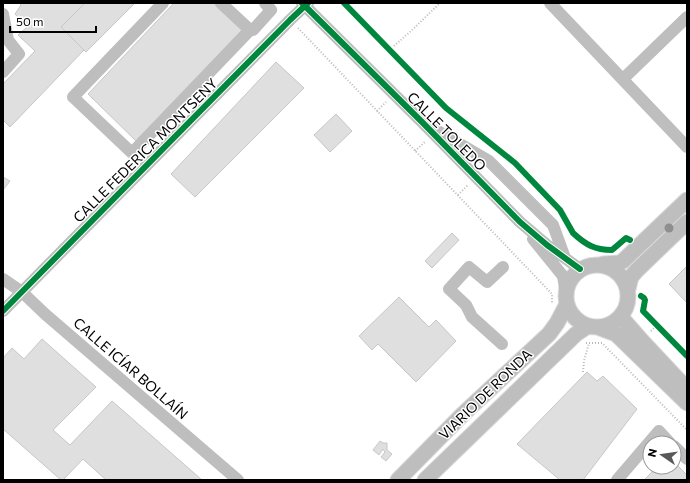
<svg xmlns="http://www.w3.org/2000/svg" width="690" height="483" font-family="Commissioner,sans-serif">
<rect width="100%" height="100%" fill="#fff"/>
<path fill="#dfdfdf" stroke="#c7c7c7" d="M19,3H85L61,27L84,50L10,127L3,120V84L35,51L18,35L27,27L15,14L21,5Z
M85,3H135L86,52L61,27Z
M174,3H214L242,30L136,141L88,94Z
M276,62L304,88L195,197L171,174Z
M336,114L352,131L330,152L314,135Z
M3,177L10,181L3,190Z
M452,233L459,240L432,268L425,261Z
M687,266V303L669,284Z
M399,297L429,327L436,320L456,341L416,382L378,344L372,350L359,336Z
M42,339L96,387L53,430L70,445L112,401L202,480H106L83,459L63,480H61L3,429V358L12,348L24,359Z
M587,372L597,381L603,376L637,409L583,480H560L517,444Z
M380,441L383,443H387V450L392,454L386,461L381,457L385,452L383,449L379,455L373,450Z
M674,462L687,475V480H644L657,467H674Z"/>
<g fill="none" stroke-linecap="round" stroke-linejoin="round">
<defs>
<path id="major" d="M603,264L619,263L623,261L687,200
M566 296a31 31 0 1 1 62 0a31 31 0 1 1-62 0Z
M628,289L631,277L637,270L687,222
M621,317L642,341L687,389
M600,328L616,334L687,403
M398,480L462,415L549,334L557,323L567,304
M425,480L576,334L588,326"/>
</defs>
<use href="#major" stroke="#dbdbdb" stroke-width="17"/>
<path stroke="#b9b9b9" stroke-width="2" stroke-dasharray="1 2" stroke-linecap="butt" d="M298,28L552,294V303
M394,46L411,31L440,3
M377,111L386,102
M415,151L426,141
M458,195L468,185
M651,331L657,325
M586,343H602L687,430
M583,372L584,361L589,343"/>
<path stroke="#bebebe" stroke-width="12" d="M163,3L73,97L132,153L250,30H253L271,10L265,3
M221,3L250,30
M302,3L423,123L520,222L547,245L580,269
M550,3L687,147
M3,14L8,40L19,54L3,72
M623,79L687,17
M436,130L489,161L553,225L565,258
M533,239L563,276L566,294
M3,279L22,292L45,314L238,480
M3,311L290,20L308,3
M502,344L472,317L466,305L449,289L469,267L487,282L503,267
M674,446L687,459
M617,480L659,431L670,443"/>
<use href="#major" stroke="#bebebe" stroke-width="15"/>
<defs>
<path id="cycleway" d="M302,3L423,123L520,222L547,245L580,269
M344,3L446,108L515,163L560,210L573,233C586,245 595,250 612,250L626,238L630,240
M641,296L644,298L645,300L643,311L687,356
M3,311L290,20L308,3"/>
</defs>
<use href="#cycleway" stroke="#fff" stroke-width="8"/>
<use href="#cycleway" stroke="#00873e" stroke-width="6"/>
</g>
<circle fill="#8f8f8f" cx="669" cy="228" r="4.5"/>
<g text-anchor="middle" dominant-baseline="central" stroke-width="3" stroke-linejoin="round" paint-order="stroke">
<g font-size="14" fill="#000" stroke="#fff">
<text transform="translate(447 131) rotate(45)">CALLE TOLEDO</text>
<text transform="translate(145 150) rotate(-45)">CALLE FEDERICA MONTSENY</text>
<text transform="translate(131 368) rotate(41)">CALLE ICÍAR BOLLAÍN</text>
<text transform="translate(485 394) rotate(-44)">VIARIO DE RONDA</text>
</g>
</g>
<rect width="690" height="483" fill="none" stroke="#000000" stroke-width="8"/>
<g transform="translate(662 455) rotate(283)"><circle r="19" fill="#ffffff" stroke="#999999"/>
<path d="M0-3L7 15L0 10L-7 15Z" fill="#595959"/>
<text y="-6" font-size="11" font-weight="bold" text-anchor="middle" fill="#000000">N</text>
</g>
<path d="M10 26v6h86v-6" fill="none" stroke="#000000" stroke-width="2"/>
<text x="16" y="26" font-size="12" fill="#000000" stroke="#ffffff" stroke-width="3" paint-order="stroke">50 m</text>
</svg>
